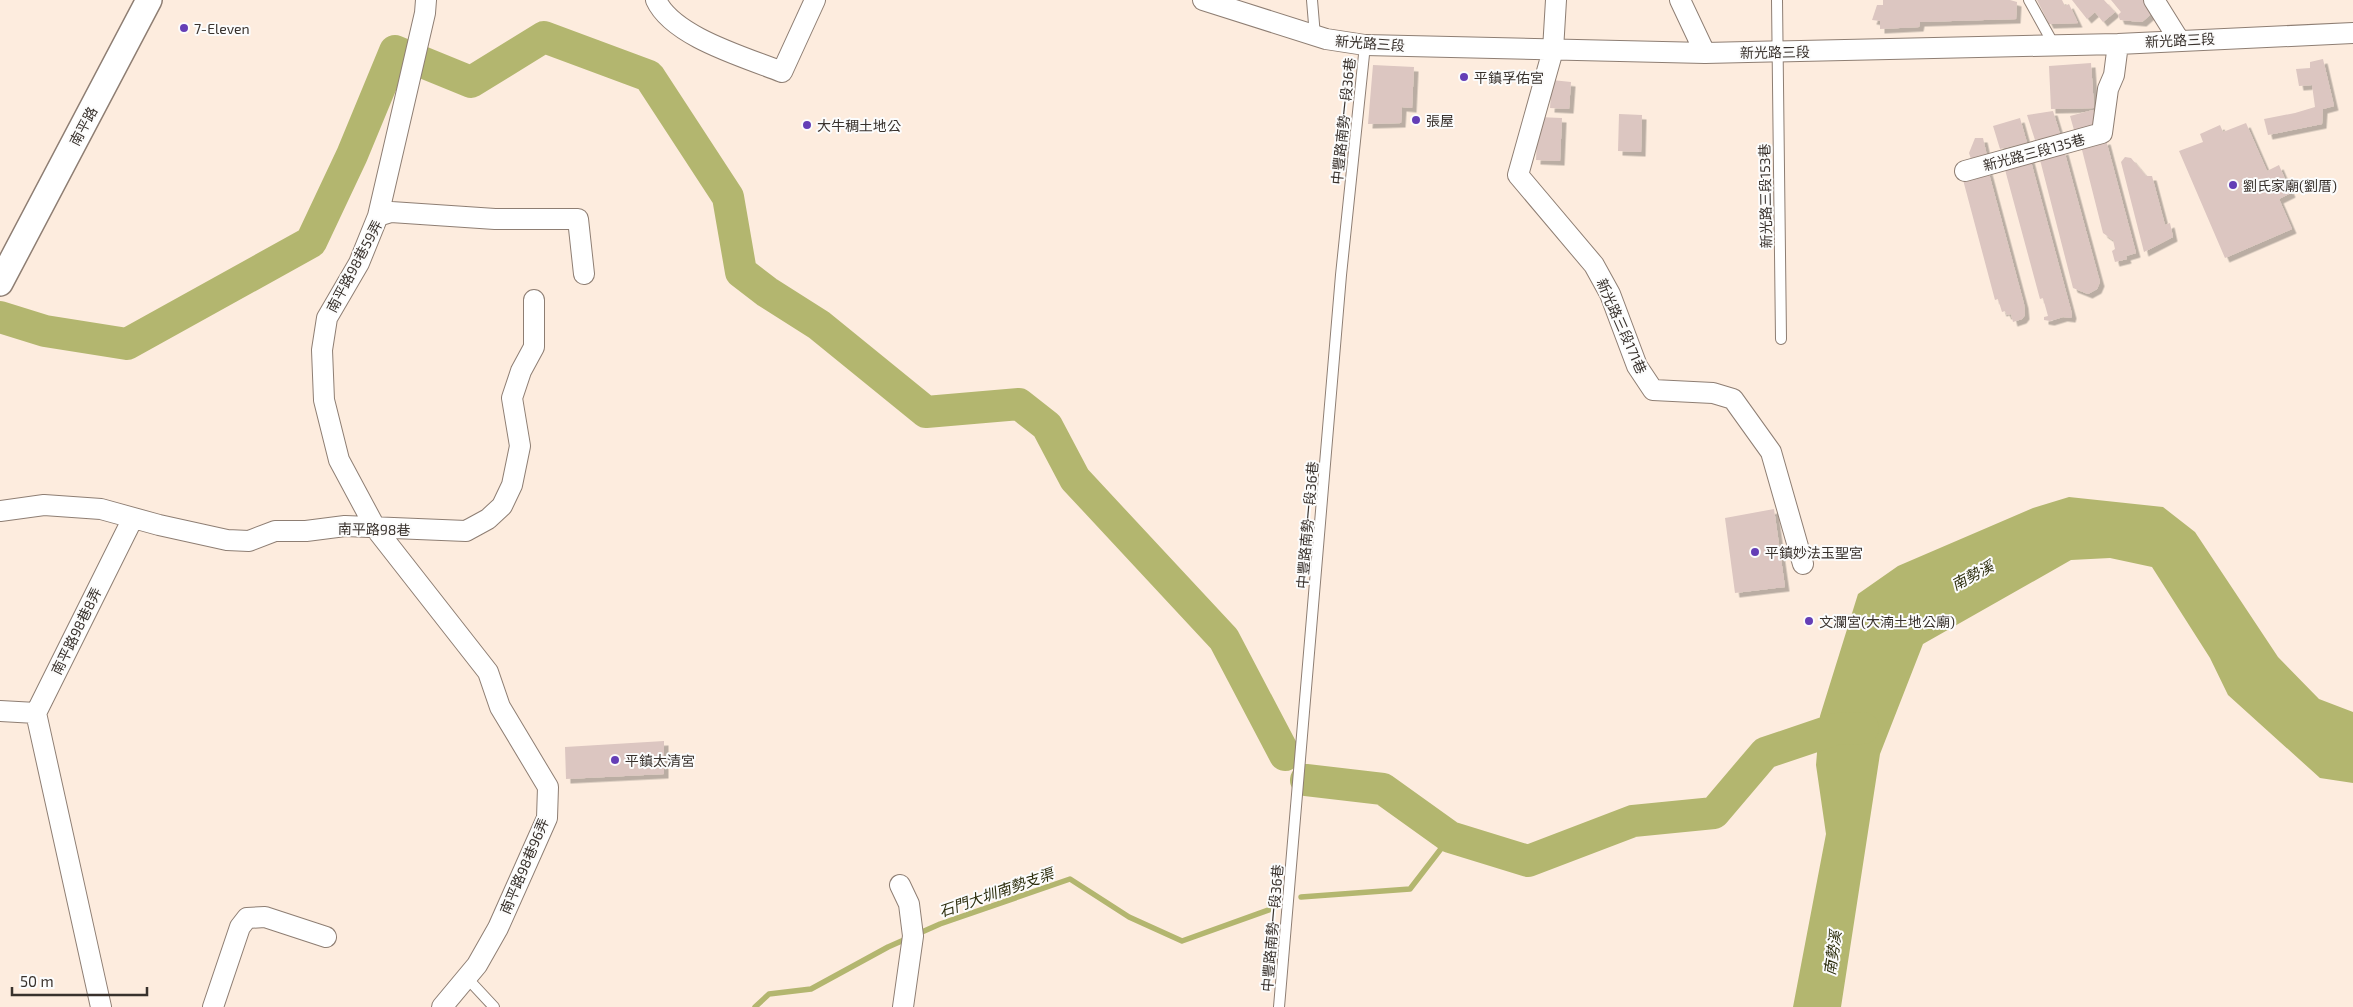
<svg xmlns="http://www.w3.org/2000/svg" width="2353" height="1007" font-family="'Exo 2','Noto Sans TC',sans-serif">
<defs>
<filter id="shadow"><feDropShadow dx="4.5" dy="4.5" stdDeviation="0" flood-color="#0004"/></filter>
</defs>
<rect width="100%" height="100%" fill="#fdecde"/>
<path fill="#b3b66f" d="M2069,497L2163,507L2195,532L2278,657L2319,699L2353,712V783L2320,778L2228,695L2210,658L2152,567L2110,558L2071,560L1923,644L1880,754L1841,1007H1793L1826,834L1816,765L1820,716L1858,594L1898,566L2033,508Z"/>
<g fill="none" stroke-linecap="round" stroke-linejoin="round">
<path stroke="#b3b66f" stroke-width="5.5" d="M1301,897L1410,889L1450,837
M755,1007L769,994L811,989L888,947L940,924L1070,879L1129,917L1182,941L1274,908"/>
<path stroke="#b3b66f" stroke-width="32" d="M0,317L45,331L127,344L311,242L352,155L395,51L471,82L544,37L649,76L728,197L741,272L767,292L819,325L926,412L1019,404L1047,426L1075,479L1224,639L1285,755
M1306,780L1383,789L1450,837L1528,861L1633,821L1714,813L1765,753L1836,729L1863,728"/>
</g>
<path fill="#dcc6c1" filter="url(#shadow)" d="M1883,0H2010L2017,2L2016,19L1920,22L1919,27L1880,29V21L1872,20L1877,5H1883Z
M2037,0H2062L2065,6L2069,4L2078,23L2049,24Z
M2072,0H2104L2115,12L2103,22L2095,12L2087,19Z
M2111,0H2150L2157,9L2142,22L2120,20L2118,15L2121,12Z
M2323,59L2334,106L2323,109L2322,124L2268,135L2264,119L2295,113L2315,107L2312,85L2299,86L2296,69L2310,68V62Z
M2091,63L2094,108L2051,109L2049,66Z
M1373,65L1414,67L1412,108L1402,107L1401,123L1368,124Z
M1552,80L1571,82L1569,109L1550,108Z
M2093,110L2097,124L2074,130L2070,116Z
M2053,111L2060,134L2035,140L2027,115Z
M1619,114L1642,115L1641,152L1618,151Z
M1538,117L1562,118L1560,161L1536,160Z
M2020,118L2027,143L2000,149L1993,126Z
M2246,123L2267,171L2279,165L2291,193L2279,199L2292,229L2225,258L2179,151L2203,142L2200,134L2220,125L2223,132Z
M1975,138H1983L1987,156L1971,159L1969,153Z
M2106,140L2136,253L2126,256L2127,259L2115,262L2112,251L2115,249L2113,240L2103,233L2081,146Z
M2064,150L2100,282L2097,289L2088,294L2073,288L2039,156Z
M2125,157L2131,158L2146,176H2152L2165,225L2170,223L2173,237L2144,252L2121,162Z
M2030,158L2072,314L2071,318L2063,317L2050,321L2044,320V317L2048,316L2043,298L2040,299L2004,166Z
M1988,170L2024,304L2025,315L2022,319L2013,322L2011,314L2007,315L2005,311L2002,312L1998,299L1995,300L1962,176Z
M1774,509L1785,587L1735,593L1725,518Z
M664,741V774L566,779L565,747Z"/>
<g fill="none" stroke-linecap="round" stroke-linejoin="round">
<defs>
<path id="service" d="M1312,0L1315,36
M1777,0L1781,339
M2029,0L2054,45
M467,978L494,1007
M1279,1007L1341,275L1365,45"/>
<path id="minor" d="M656,0C673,37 745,57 782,72L815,0
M1203,0L1326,39L1365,45L1705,53L2118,44L2353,33
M1556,0L1553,50L1518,175L1594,265L1610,294L1637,366L1653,390L1713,393L1733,399L1771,452L1803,564
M1680,0L1705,53
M2154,0L2179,40
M1965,171L2102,133L2108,89L2114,75L2118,44
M378,216L425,13L426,0
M0,511L44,505L101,509L159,525L227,540L249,541L275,531H306L345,526L466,531L488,519L502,506L512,485L520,446L512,398L521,371L534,347V300
M0,711L36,713L133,518
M36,713L101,1007
M900,885L909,904L913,936L903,1007
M213,1007L240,927L247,918L265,917L326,937
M442,1007L477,965L498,928L547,818L548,787L500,707L488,672L376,529L339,460L324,400L322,350L327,318L359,263L378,216L391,212L495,219H578L584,274"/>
<path id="tertiary" d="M0,283L149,0"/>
</defs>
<use href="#service" stroke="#8e7e73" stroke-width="12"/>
<use href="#minor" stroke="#8e7e73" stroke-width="22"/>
<use href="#tertiary" stroke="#8e7e73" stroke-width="28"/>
<use href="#service" stroke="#fff" stroke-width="10"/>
<use href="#minor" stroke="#fff" stroke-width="20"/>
<use href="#tertiary" stroke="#fff" stroke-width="25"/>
</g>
<g fill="#643eb6" stroke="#fcfcfc" stroke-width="2">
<circle cx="184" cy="28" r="5"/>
<circle cx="1464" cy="77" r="5"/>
<circle cx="1416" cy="120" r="5"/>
<circle cx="807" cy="125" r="5"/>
<circle cx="2233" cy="185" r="5"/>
<circle cx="1755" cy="552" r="5"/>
<circle cx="1809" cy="621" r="5"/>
<circle cx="615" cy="760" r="5"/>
</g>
<g text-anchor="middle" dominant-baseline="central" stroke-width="4" stroke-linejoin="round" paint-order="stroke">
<g font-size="14" fill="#38312c" stroke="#fcfcfc" text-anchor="start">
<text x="194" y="28">7-Eleven</text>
<text x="1474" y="77">平鎮孚佑宮</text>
<text x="1426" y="120">張屋</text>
<text x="817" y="125">大牛稠土地公</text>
<text x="2243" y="185">劉氏家廟(劉厝)</text>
<text x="1765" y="552">平鎮妙法玉聖宮</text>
<text x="1819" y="621">文瀾宮(大湳土地公廟)</text>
<text x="625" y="760">平鎮太清宮</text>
</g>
<g font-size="14" fill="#38312c" stroke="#fcfcfc">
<text transform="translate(2180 40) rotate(-3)">新光路三段</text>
<text transform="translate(1370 43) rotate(4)">新光路三段</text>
<text transform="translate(1775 52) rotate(-1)">新光路三段</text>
<text transform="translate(1343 121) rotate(-84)">中豐路南勢一段36巷</text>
<text transform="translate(83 126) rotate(-62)">南平路</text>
<text transform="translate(2034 152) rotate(-15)">新光路三段135巷</text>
<text transform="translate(1765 196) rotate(-91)">新光路三段153巷</text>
<text transform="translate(354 266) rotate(-62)">南平路98巷59弄</text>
<text transform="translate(1622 326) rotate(66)">新光路三段171巷</text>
<text transform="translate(1307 525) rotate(-85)">中豐路南勢一段36巷</text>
<text transform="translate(374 529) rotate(1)">南平路98巷</text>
<text transform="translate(76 631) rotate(-64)">南平路98巷8弄</text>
<text transform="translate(524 866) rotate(-67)">南平路98巷96弄</text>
<text transform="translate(1272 928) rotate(-85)">中豐路南勢一段36巷</text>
</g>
<g font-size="15" font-style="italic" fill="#2d2e0e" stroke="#fcfcfc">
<text transform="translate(1972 575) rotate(-28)">南勢溪</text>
<text transform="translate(996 892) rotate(-19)">石門大圳南勢支渠</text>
<text transform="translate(1832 953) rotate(-82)">南勢溪</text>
</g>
</g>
<path d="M12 987v8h135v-8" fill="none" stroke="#38312c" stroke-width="2.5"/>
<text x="20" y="987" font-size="15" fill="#38312c" stroke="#fcfcfc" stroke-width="4" paint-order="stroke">50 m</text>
</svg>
